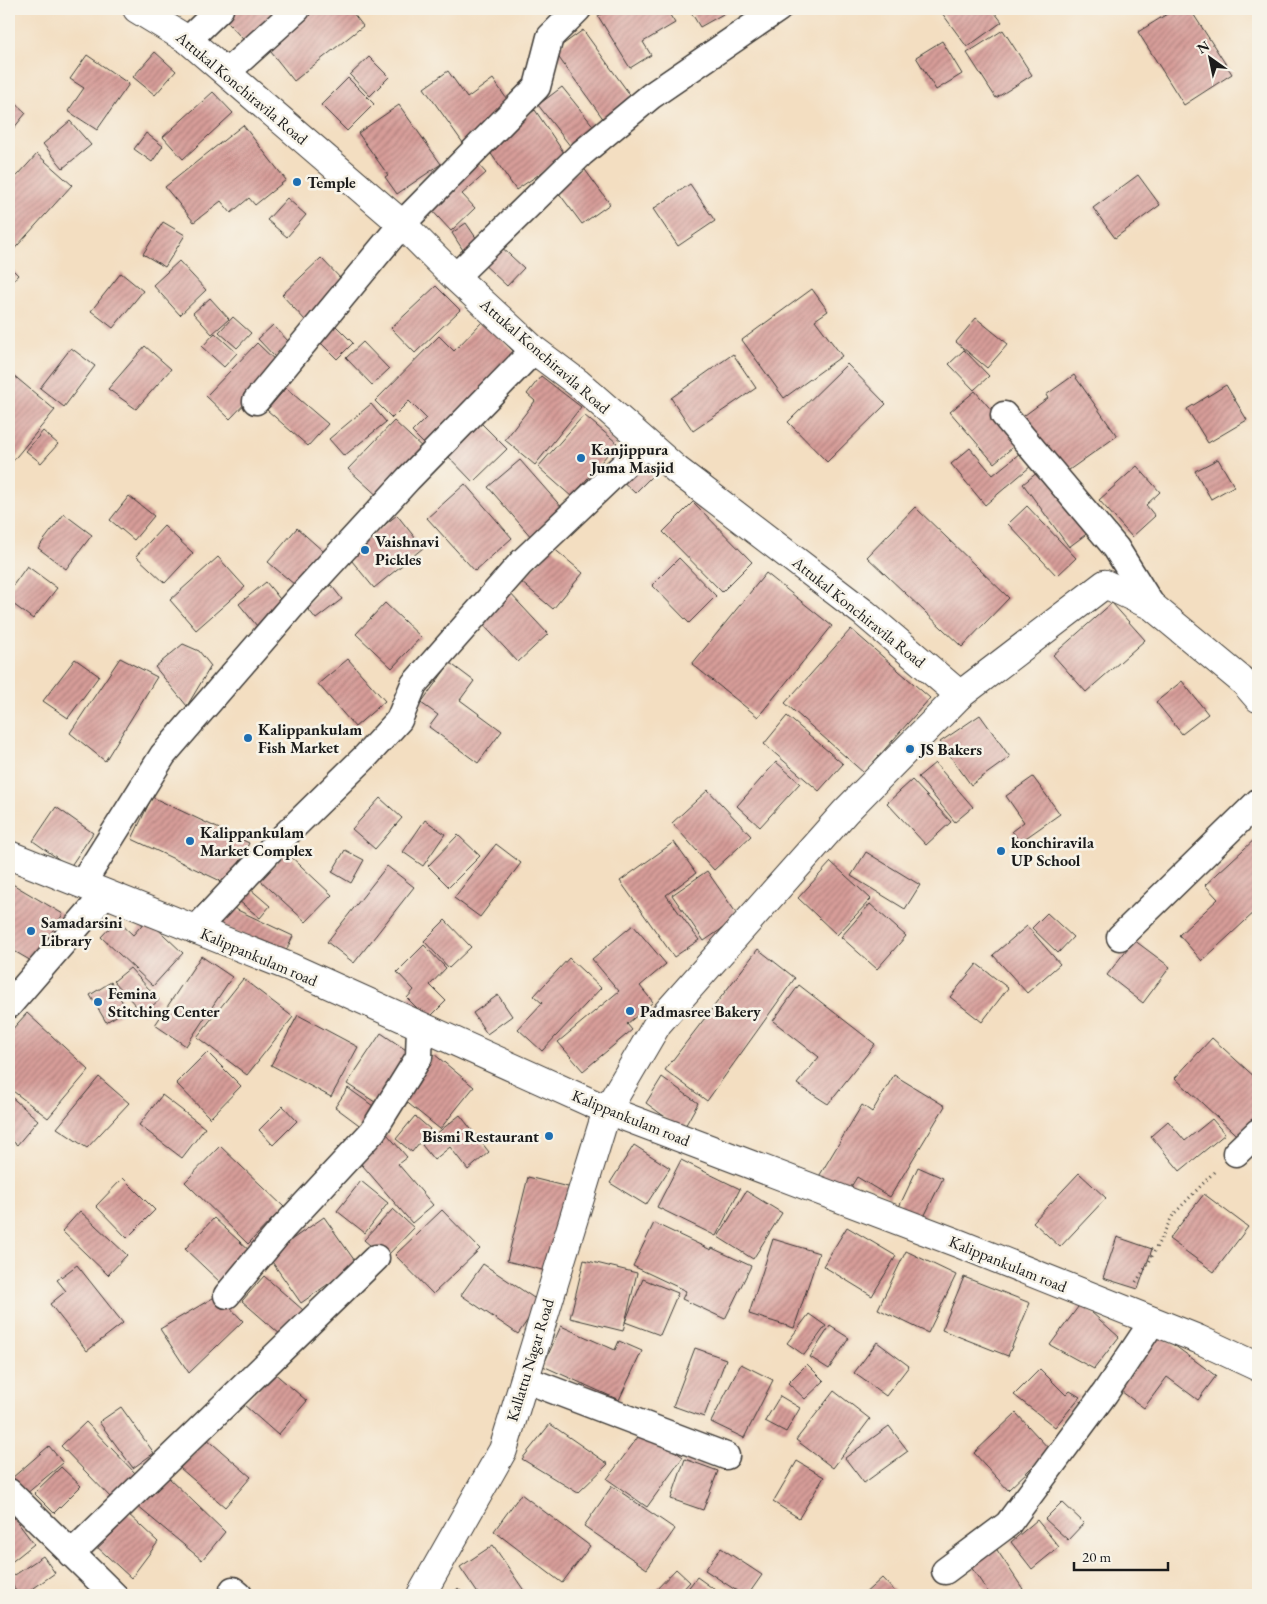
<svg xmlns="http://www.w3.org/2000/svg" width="1267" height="1604" font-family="'EB Garamond',serif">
<defs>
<pattern id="building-hatch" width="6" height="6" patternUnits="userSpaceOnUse" patternTransform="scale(1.25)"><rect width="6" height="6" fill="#d79d99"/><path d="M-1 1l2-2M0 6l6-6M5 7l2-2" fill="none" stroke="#ae7f7c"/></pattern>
</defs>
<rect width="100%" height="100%" fill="#f7f3e8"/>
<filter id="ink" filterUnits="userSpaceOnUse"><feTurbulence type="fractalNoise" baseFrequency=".02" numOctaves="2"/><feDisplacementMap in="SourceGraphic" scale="10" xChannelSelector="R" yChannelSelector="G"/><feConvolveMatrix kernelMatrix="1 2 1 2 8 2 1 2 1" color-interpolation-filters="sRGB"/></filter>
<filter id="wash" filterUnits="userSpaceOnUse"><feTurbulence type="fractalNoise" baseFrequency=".0096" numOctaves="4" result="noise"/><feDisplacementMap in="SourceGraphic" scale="20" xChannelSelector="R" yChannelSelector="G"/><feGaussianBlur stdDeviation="1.12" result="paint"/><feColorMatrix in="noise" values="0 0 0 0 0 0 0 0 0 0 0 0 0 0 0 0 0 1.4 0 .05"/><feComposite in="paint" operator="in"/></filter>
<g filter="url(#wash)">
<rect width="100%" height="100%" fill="#f3dec1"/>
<g id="blocks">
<path fill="url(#building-hatch)" d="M225,9H278L250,47L220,14Z
M303,9H350L363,26L294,81L263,42Z
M610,9H666L675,23L643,42L651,55L630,68L598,16Z
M689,9H732L700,27Z
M939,9H992L1002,22L967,47Z
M1175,9H1190L1232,74L1184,105L1138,32Z
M583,30L636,103L607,124L554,51Z
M1003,30L1032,75L996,98L967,53Z
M942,41L962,74L936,90L916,57Z
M155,52L176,71L155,95L133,77Z
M87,55L129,84L97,130L68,111L84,88L70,79Z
M369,57L389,77L370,96L350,75Z
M448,71L467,98L493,79L513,108L463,143L424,88Z
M348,78L374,104L347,131L321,105Z
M562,87L595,128L571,147L538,105Z
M213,92L233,113L183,159L163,137Z
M9,97L26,113L9,134Z
M399,105L441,164L397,194L385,177L388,175L358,133Z
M535,110L566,156L516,190L485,145Z
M70,121L91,145L63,168L43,144Z
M243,125L286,180L255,205L249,198L231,213L221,201L194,222L165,187Z
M146,133L163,146L152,162L134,149Z
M37,154L72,185L9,255V185Z
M476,162L486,173L462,194L475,208L451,231L427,205Z
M583,167L610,204L582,224L555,188Z
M1138,175L1160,205L1115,238L1093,208Z
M690,184L715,221L678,246L653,209Z
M287,198L306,215L287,237L267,220Z
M163,222L185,235L165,267L143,254Z
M466,223L483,248L468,258L452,233Z
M497,243L524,268L507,286L480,261Z
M321,258L344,282L305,320L282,295Z
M179,261L206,290L180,315L153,285Z
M9,266L18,275L9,285Z
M121,273L143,291L113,328L91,311Z
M436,286L460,310L415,353L391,328Z
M812,289L828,311L815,320L842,356L784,398L742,340Z
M210,298L229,319L212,334L193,313Z
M233,317L251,333L237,348L219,332Z
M976,318L1008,344L987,368L956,342Z
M331,321L353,343L337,359L315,337Z
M483,321L517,355L431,451L412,432L426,418L409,401L392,418L375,401L439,336L454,351Z
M273,325L290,343L275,357L258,339Z
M215,333L237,353L224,367L202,347Z
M363,342L389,369L372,385L346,358Z
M257,343L281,366L230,419L206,396Z
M145,346L171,369L136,409L108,389Z
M71,348L95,366L64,407L40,388Z
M964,350L989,376L974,390L949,364Z
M733,354L756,388L693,431L671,398Z
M847,364L886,404L827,462L788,422Z
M12,374L55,410L12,462L9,460V378Z
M1074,375L1117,436L1062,475L1021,418L1048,398L1046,395Z
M541,376L581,407L535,465L505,440L535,401L527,394Z
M1226,385L1247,420L1208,443L1187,409Z
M286,388L328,424L308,446L267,410Z
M975,391L1019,442L994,463L950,412Z
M371,404L386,422L344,456L329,439Z
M584,415L617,443L572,497L538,467Z
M477,419L507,449L473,482L444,452Z
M394,421L426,451L381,499L348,469Z
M43,431L58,444L41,463L26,451Z
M970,448L993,475L1020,453L1031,466L985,505L951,464Z
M637,456L654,474L635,493L617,476Z
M1218,459L1234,486L1211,499L1195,471Z
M520,460L564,510L532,538L488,487Z
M1137,466L1160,492L1146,505L1155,516L1132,537L1099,500Z
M1043,468L1089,532L1069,547L1023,484Z
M465,484L512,538L475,571L427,518Z
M129,496L154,516L134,540L110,520Z
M693,502L752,562L722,592L663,532Z
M1027,506L1076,558L1057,576L1008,524Z
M915,507L1009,598L962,647L867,557Z
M64,514L92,535L66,569L38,548Z
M397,515L423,548L374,588L347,555Z
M164,526L193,553L165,583L136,556Z
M297,528L324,552L295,585L268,562Z
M552,547L583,573L553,609L521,582Z
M218,557L245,587L196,630L170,600Z
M679,558L716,596L689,623L652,585Z
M27,566L57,588L33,619L9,601V591Z
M766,573L832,626L758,717L692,664Z
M266,582L284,604L257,626L239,604Z
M331,585L342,599L316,619L305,605Z
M508,591L548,634L518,662L478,619Z
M385,603L421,637L392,668L356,634Z
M1112,603L1145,640L1086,692L1053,655Z
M851,629L930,698L864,773L785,703Z
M183,644L199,651L211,666L187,706L155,667Z
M120,658L157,677L105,761L70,733Z
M75,659L99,676L68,718L43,701Z
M348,659L385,701L355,727L318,684Z
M450,663L474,681L460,700L502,731L478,763L429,727L438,715L421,703Z
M1182,681L1208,714L1182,734L1156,702Z
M980,715L1010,757L971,785L940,742Z
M787,716L843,764L819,791L764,744Z
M776,762L800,783L760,827L737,806Z
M935,763L973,807L955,822L918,777Z
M1033,777L1060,814L1020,842L1012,831L1024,822L1006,796Z
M912,780L951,822L926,845L887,803Z
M708,790L751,836L714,870L672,823Z
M152,797L249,843L229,885L132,839Z
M380,798L402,818L375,849L352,829Z
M56,807L93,833L70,867L33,841Z
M425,820L445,834L423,866L403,852Z
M458,835L480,856L449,887L428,866Z
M1256,838L1258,840V909L1202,961L1179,935L1218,899L1205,885Z
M674,842L696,873L666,895L699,940L674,957L620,881Z
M496,844L521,863L480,917L454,898Z
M345,850L364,860L351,883L332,872Z
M286,852L332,895L306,922L260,880Z
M866,852L920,885L905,909L851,876Z
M831,862L871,899L837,935L798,898Z
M387,866L414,887L354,963L327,942Z
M707,871L739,917L704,941L672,895Z
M9,882L63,914L33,962L9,948Z
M249,888L270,906L260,918L239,901Z
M870,904L906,936L877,969L841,937Z
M229,906L293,936L284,955L220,925Z
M1047,913L1073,937L1058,953L1032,928Z
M147,919L183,953L153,986L101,937L117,920L133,935Z
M445,920L471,947L449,968L424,941Z
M633,925L666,964L640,986L653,1002L627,1024L632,1030L583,1071L558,1042L619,991L592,959Z
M1027,926L1060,964L1027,993L993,955Z
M1134,940L1170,967L1143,1003L1107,975Z
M424,945L446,968L430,985L446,1001L428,1019L407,998L414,990L397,972Z
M758,949L795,978L707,1101L665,1070Z
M201,956L232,977L186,1046L155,1025Z
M569,958L601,988L542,1051L518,1029L542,1003L534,996Z
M977,964L1008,988L982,1022L950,997Z
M130,968L159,1000L143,1014L114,981Z
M243,979L293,1017L247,1075L197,1037Z
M111,982L127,1010L106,1022L90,995Z
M799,985L875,1044L828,1104L797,1084L819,1057L773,1021Z
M498,995L512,1016L487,1034L473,1013Z
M27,1013L89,1070L48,1118L9,1088V1033Z
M298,1015L358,1047L331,1097L271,1065Z
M381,1033L412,1054L378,1104L347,1084Z
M1212,1038L1258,1080V1134L1247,1145L1175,1078Z
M207,1052L241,1086L210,1118L176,1083Z
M434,1054L474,1087L440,1129L399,1096Z
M894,1075L945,1106L890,1197L857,1177L843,1200L815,1183L862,1105L872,1112Z
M99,1077L129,1103L87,1148L57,1128Z
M662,1077L698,1103L683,1130L646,1103Z
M348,1088L380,1111L366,1130L335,1107Z
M9,1095L38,1120L17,1145L9,1138Z
M162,1095L205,1128L182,1158L139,1125Z
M283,1106L297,1121L273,1145L259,1130Z
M460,1115L489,1152L468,1170L450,1147L434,1160L422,1145Z
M415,1116L430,1129L412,1152L396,1139Z
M1212,1119L1225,1134L1180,1171L1151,1136L1168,1121L1185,1141Z
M387,1134L407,1157L398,1164L433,1205L412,1223L357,1159Z
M634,1145L670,1168L646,1205L610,1183Z
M220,1146L284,1207L248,1244L185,1182Z
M681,1160L740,1189L716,1236L657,1207Z
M918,1167L943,1178L922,1221L898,1209Z
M1079,1173L1106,1198L1060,1247L1033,1222Z
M528,1177L572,1188L550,1272L507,1261Z
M123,1178L155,1210L127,1238L96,1206Z
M361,1181L388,1203L365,1233L337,1211Z
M746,1191L782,1213L753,1259L718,1237Z
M1204,1194L1248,1227L1214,1272L1169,1239Z
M393,1209L414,1228L385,1258L364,1240Z
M442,1210L480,1249L433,1294L395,1255Z
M80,1211L127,1255L108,1275L62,1231Z
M324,1217L357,1264L301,1303L268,1256Z
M214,1218L252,1253L222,1284L185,1249Z
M654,1223L711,1250L712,1248L751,1266L725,1319L682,1299L686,1291L633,1266Z
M847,1227L896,1256L872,1296L823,1266Z
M1117,1237L1152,1249L1138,1289L1103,1278Z
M773,1239L819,1253L794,1328L749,1314Z
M906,1251L956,1275L928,1333L878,1309Z
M584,1260L637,1273L623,1331L570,1318Z
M483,1264L540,1302L518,1334L461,1295Z
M77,1265L123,1323L87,1351L50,1304L66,1291L57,1280Z
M264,1276L303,1310L281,1335L242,1301Z
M964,1277L1030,1303L1008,1356L942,1330Z
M643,1279L678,1293L660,1335L625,1322Z
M218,1295L243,1321L189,1373L160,1329Z
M1081,1303L1119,1337L1094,1369L1050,1345Z
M809,1314L826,1326L804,1355L787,1343Z
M561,1326L615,1350L619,1341L642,1351L619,1400L543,1366Z
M830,1326L849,1338L829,1369L810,1357Z
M1159,1334L1216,1376L1198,1400L1167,1377L1144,1408L1118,1389Z
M877,1342L909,1366L886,1396L854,1373Z
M695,1348L726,1359L704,1417L673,1406Z
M741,1364L773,1380L744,1438L711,1422Z
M807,1364L824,1381L805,1399L788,1383Z
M1040,1369L1066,1395L1070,1391L1080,1397L1055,1427L1014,1395Z
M273,1372L307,1401L278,1435L244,1405Z
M834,1391L870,1419L833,1468L796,1440Z
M780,1396L800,1408L786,1432L765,1421Z
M121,1407L154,1453L133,1468L99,1422Z
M1016,1413L1050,1450L1008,1490L974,1453Z
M86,1422L137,1475L112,1499L61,1446Z
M550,1424L608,1464L578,1493L522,1459Z
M889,1426L908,1451L864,1483L845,1458Z
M644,1429L683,1457L647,1507L607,1479Z
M206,1438L251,1477L225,1507L180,1468Z
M49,1446L63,1463L26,1494L12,1478Z
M685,1459L718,1471L703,1510L671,1499Z
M797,1461L824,1477L799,1518L773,1502Z
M61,1467L81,1486L54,1513L34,1493Z
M167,1476L225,1532L202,1560L137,1506Z
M612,1486L675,1529L647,1569L584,1526Z
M521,1494L590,1546L562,1583L494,1531Z
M1062,1502L1084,1523L1068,1540L1045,1519Z
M9,1511L34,1544L9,1564Z
M125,1511L158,1542L131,1578L95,1545Z
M1037,1520L1059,1547L1032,1569L1011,1542Z
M493,1545L527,1595H479L460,1567Z
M995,1547L1023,1589L1014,1595H990L969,1564Z
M721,1548L762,1575L748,1595H743L705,1570Z
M43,1556L55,1573L24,1595H18L9,1579Z
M676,1569L690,1582L678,1595H658L654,1592Z
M697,1577L722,1595H683Z
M882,1578L898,1595H863Z
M458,1588L465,1595H451Z"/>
</g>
</g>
<g filter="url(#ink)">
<use href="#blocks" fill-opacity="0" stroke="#3c3935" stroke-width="1"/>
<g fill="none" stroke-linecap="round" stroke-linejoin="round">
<defs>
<path id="minor" d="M188,40L220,9
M227,72L297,9
M455,277L582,153L651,96L778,9
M256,401L402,224L537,87L550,37L578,9
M1004,415L1116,548L1152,606
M82,884L163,755L298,599L408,479L534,350
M195,930L274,846L366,756L399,720L414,684L521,563L646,444
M1120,937L1258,802
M9,1005L105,894
M1236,1153L1258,1132
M227,1295L283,1228L373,1131L419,1057L420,1027
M524,1379L726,1456
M9,1492L114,1595
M71,1554L376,1258
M945,1571L1008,1524L1105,1393L1153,1321
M233,1590L239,1595"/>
<path id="tertiary" d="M9,855L290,967L607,1110L960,1244L1198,1339L1258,1367
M421,1595L503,1450L607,1110L658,1023L845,812L960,695"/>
<path id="secondary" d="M137,9L188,40L402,224L455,277L534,350L578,383L677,470L864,613L960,695L1105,584L1152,606L1245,683L1258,698"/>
</defs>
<use href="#minor" stroke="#3c3935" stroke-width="29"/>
<use href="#tertiary" stroke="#3c3935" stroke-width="30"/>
<use href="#secondary" stroke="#3c3935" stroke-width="30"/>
<path stroke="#3c3935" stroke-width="3" stroke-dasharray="1 4" stroke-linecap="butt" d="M1136,1282L1148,1264L1173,1215L1214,1172"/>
<use href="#minor" stroke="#fff" stroke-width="26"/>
<use href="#tertiary" stroke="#fff" stroke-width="28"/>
<use href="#secondary" stroke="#fff" stroke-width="28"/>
</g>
</g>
<g fill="#1f6fb2" stroke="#f7f3e8" stroke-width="2">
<circle cx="297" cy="182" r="5"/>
<circle cx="581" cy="458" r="5"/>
<circle cx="365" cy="550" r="5"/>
<circle cx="248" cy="738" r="5"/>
<circle cx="910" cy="749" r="5"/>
<circle cx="190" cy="841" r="5"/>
<circle cx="1001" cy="851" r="5"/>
<circle cx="31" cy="931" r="5"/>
<circle cx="98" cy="1002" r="5"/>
<circle cx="630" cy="1011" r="5"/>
<circle cx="549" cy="1136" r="5"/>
</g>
<g text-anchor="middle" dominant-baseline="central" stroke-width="5" stroke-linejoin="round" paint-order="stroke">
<g font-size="16" fill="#1c1c1c" stroke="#f7f3e8">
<text transform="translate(242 88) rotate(40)">Attukal Konchiravila Road</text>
<text transform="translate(545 356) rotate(41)">Attukal Konchiravila Road</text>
<text transform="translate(859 612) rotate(39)">Attukal Konchiravila Road</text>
<text transform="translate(259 957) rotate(23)">Kalippankulam road</text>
<text transform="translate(631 1118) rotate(22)">Kalippankulam road</text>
<text transform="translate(1008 1264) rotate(22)">Kalippankulam road</text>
<text transform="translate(530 1360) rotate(-73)">Kallattu Nagar Road</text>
</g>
<g font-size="16" font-weight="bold" fill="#1c1c1c" stroke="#f7f3e8" text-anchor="start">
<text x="307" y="182">Temple</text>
<text x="591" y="449">Kanjippura<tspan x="591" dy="18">Juma Masjid</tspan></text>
<text x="375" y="541">Vaishnavi<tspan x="375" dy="18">Pickles</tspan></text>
<text x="258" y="729">Kalippankulam<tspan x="258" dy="18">Fish Market</tspan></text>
<text x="920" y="749">JS Bakers</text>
<text x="200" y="832">Kalippankulam<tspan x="200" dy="18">Market Complex</tspan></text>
<text x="1011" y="842">konchiravila<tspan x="1011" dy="18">UP School</tspan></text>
<text x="41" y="922">Samadarsini<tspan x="41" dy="18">Library</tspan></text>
<text x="108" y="993">Femina<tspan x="108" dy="18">Stitching Center</tspan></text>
<text x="640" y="1011">Padmasree Bakery</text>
<text x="539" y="1136" text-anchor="end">Bismi Restaurant</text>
</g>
</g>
<rect width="1267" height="1604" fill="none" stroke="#f7f3e8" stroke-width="30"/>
<g transform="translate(1210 58) rotate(327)" stroke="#f7f3e8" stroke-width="4" paint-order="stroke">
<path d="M0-4L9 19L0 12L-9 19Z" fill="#1c1c1c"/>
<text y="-8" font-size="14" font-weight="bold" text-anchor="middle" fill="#1c1c1c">N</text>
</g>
<path d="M1074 1562v8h94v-8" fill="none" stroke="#1c1c1c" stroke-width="2.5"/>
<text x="1082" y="1562" font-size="15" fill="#1c1c1c" stroke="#f7f3e8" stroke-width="4" paint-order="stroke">20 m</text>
</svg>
